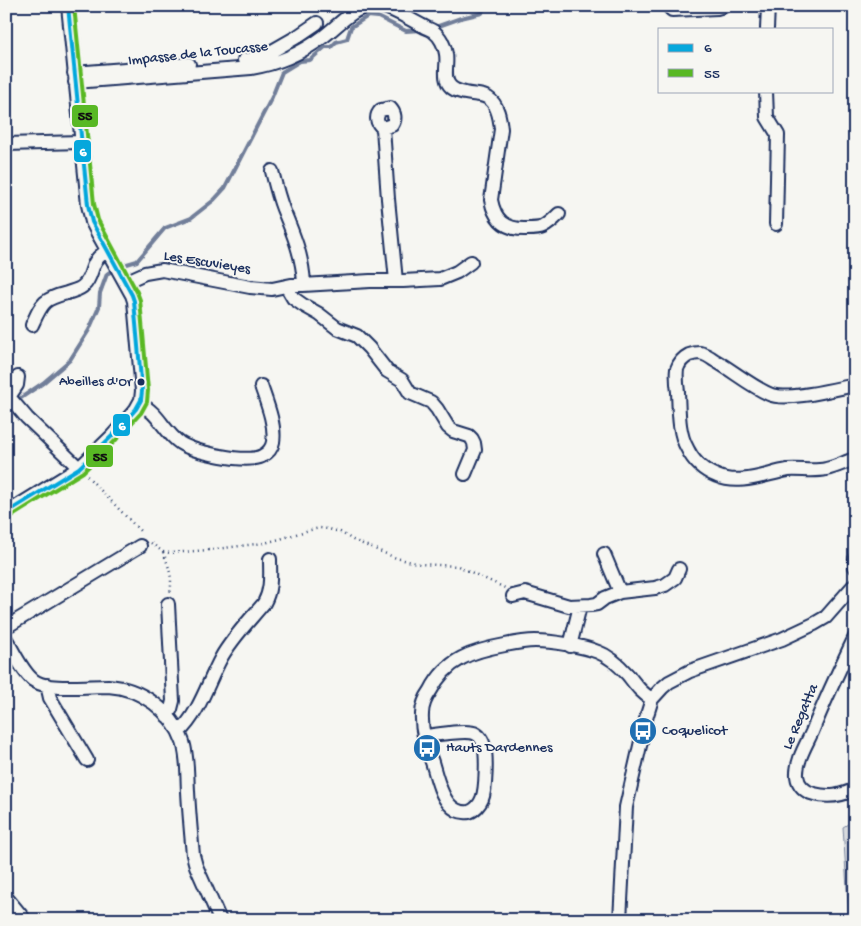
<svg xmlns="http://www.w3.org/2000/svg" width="861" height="926" font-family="'Gochi Hand',sans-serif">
<rect width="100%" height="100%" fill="#f6f6f2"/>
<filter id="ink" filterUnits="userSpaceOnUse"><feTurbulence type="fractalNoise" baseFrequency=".02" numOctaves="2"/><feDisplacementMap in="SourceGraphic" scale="10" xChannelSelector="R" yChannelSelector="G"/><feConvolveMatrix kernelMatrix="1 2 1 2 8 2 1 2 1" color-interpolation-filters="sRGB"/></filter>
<g filter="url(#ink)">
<path fill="#d6d9dd" stroke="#78849e" d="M855,820V920H849L843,827Z"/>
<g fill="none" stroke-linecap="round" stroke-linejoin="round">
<path stroke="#717e99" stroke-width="4" d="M433,28L461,18L482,13L484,6
M6,408L43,383L70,360L89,330L99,307L100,293L107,274L117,267L137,261L165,228L191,218L214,200L225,188L272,97L282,72L300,61L310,60L325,47H331L336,42L347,39L351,27L368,16L378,17L406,31L421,30
M6,916L9,920"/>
<defs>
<path id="minor" d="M381,6C396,10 409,19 423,26C426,28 430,29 433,31C440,36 445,46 446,54C448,65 442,79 451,87C455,91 461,92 465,93C473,95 482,94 488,98C498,104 500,119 501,129L491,200C495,221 506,230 527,229C533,229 539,229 543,227C549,224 554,219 559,214
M668,6L672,10L717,8L724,6
M767,29L768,6
M244,60L260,58L295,38L317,23
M74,73L189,64
M75,82L251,68C277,64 302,53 323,37C338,26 350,10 369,6
M766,91L767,117L778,135L776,224
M383,128C376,123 375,116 381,110L390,108C395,113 396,119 392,125L383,128L388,199L396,281
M6,144L81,142
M272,171C275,183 278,196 283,209C293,233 303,257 304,284
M125,282L145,273L162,270L250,287L272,289L291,285H303L370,281H403L440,279L457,272L471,262
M286,286L293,298L303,305L319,314L337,328L357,336L369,348L387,371L402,380L410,393L431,402L437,409L448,427L453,431L469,436L472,439L474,443L475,450L465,474
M32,325C42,303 43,299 67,293C72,291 80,290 84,285C92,278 91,265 98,258C100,255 105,253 108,251
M855,385C835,389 786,402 769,394C749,385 732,370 714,360C710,357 705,354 700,353C697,353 692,354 689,355C683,358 679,363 677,369C676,377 677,385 678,392C679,410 678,432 687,448C693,461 704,471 717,476C740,486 765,474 788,470C801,469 814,472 826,469C836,467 845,462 855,459
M9,397L17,385L18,377
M6,398L9,397L27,418L79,468
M139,404C158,411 164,432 180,443C194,452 246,464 262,456C268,453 272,448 273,442C276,425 266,401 261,386
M6,513L79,468L112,436L136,409L141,400L142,391L134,301L132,295L97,232L92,222L88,205L68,6
M604,554L620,592
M855,559V567
M513,596L525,593L569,606L591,605L597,604L605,598L620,592L655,588L665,585L675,578L679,569
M6,627L140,546
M855,637C840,668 825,700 812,732C806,745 796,761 797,776C798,785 805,792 814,794C829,798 841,796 855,789
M6,639C13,651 22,671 33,680C44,688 61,687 74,687C85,687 97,686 108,686C141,688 172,711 183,742C188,757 187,775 188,791C189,812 191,833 193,855L196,866L220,920
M570,646L580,606
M47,685L50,698L87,760
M167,716L171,709L173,701L168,604
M179,732C199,714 208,682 221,658C232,638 249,621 264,603C272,589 270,574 270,559
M424,736C435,735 468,729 476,734C480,736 483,742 484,746C487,756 486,790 482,799C480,804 475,810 469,812C461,813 454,810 449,804C440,794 436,775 432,762C426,747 421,731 422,714C422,705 426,697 431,690C447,659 472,651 505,645C515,643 525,641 535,641C551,641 584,646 598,652C609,656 620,666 628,675C635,684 641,693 652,699
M6,897L25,920
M620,920L626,807L647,715L652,699L662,688L669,682L690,671L782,639L814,624L826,617L855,584"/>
</defs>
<use href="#minor" stroke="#1b2f5e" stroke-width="16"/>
<path stroke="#1b2f5e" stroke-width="2.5" stroke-dasharray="1 4" stroke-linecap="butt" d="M87,476L142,533
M151,543L163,552L170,553L208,550L264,543L280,539L306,531L320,528L328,529L340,532L353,540L396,558L420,564L458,566L505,588
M163,552C169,567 173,577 170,594"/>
<use href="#minor" stroke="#f6f6f2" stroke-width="12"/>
<defs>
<path id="bus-1" d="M6,513L79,468L112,436L136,409L141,400L142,391L134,301L132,295L92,222L88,205L68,6"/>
<path id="bus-2" d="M9,518L83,472L116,440L141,413L147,402L148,390L140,300L137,292L98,220L94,204L74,6"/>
</defs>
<use href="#bus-1" stroke="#f6f6f2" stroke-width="8"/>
<use href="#bus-2" stroke="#f6f6f2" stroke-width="8"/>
<use href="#bus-1" stroke="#06a7dc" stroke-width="4"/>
<use href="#bus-2" stroke="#58b824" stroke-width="4"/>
</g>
</g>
<defs>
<symbol id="bus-disc" viewBox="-11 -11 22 22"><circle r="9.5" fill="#1f6fb2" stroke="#f6f6f2"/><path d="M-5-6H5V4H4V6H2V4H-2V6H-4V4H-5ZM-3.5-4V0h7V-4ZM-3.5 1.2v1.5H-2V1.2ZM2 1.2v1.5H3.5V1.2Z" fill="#fff"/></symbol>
</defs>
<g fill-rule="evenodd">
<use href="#bus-disc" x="627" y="715" width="32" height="32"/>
<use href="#bus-disc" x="411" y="732" width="32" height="32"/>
</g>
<circle fill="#1b2f5e" stroke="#f6f6f2" stroke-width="2" cx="141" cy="382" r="4.5"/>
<g text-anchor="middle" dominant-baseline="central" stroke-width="4" stroke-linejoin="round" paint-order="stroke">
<g font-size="14" fill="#1b2f5e" stroke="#f6f6f2" text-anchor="end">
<text x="132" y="382">Abeilles d'Or</text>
</g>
<g font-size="15" fill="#1b2f5e" stroke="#f6f6f2">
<text transform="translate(198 54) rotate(-6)">Impasse de la Toucasse</text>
<text transform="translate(207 263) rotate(9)">Les Escuvieyes</text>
<text transform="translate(801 717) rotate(-67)">Le Regatta</text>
</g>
<g font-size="15" fill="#1b2f5e" stroke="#f6f6f2" text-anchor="start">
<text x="662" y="731">Coquelicot</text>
<text x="446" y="748">Hauts Dardennes</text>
</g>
</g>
<g stroke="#f6f6f2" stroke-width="2">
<rect x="71" y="104" width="28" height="24" rx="5" fill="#58b824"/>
<rect x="73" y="139" width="19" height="24" rx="5" fill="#06a7dc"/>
<rect x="112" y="413" width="19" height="24" rx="5" fill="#06a7dc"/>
<rect x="85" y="444" width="29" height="24" rx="5" fill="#58b824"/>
</g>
<g font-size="14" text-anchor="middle" font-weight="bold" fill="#fff">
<text x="83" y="156">6</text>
<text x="122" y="430">6</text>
</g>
<g font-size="14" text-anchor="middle" font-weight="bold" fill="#111">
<text x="85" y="120">55</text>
<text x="100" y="461">55</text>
</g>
<rect width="861" height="926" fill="none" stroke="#f6f6f2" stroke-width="25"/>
<rect x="12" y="12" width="836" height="901" fill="none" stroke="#1b2f5e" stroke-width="2" filter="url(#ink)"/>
<rect x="658" y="28" width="175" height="65" fill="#f6f6f2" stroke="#9ea6b7"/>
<rect x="668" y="44" width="25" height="8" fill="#06a7dc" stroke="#9ea6b7"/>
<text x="704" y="52" font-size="15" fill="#1b2f5e">6</text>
<rect x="668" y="69" width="25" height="8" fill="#58b824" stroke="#9ea6b7"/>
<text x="704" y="78" font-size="15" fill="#1b2f5e">55</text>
</svg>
